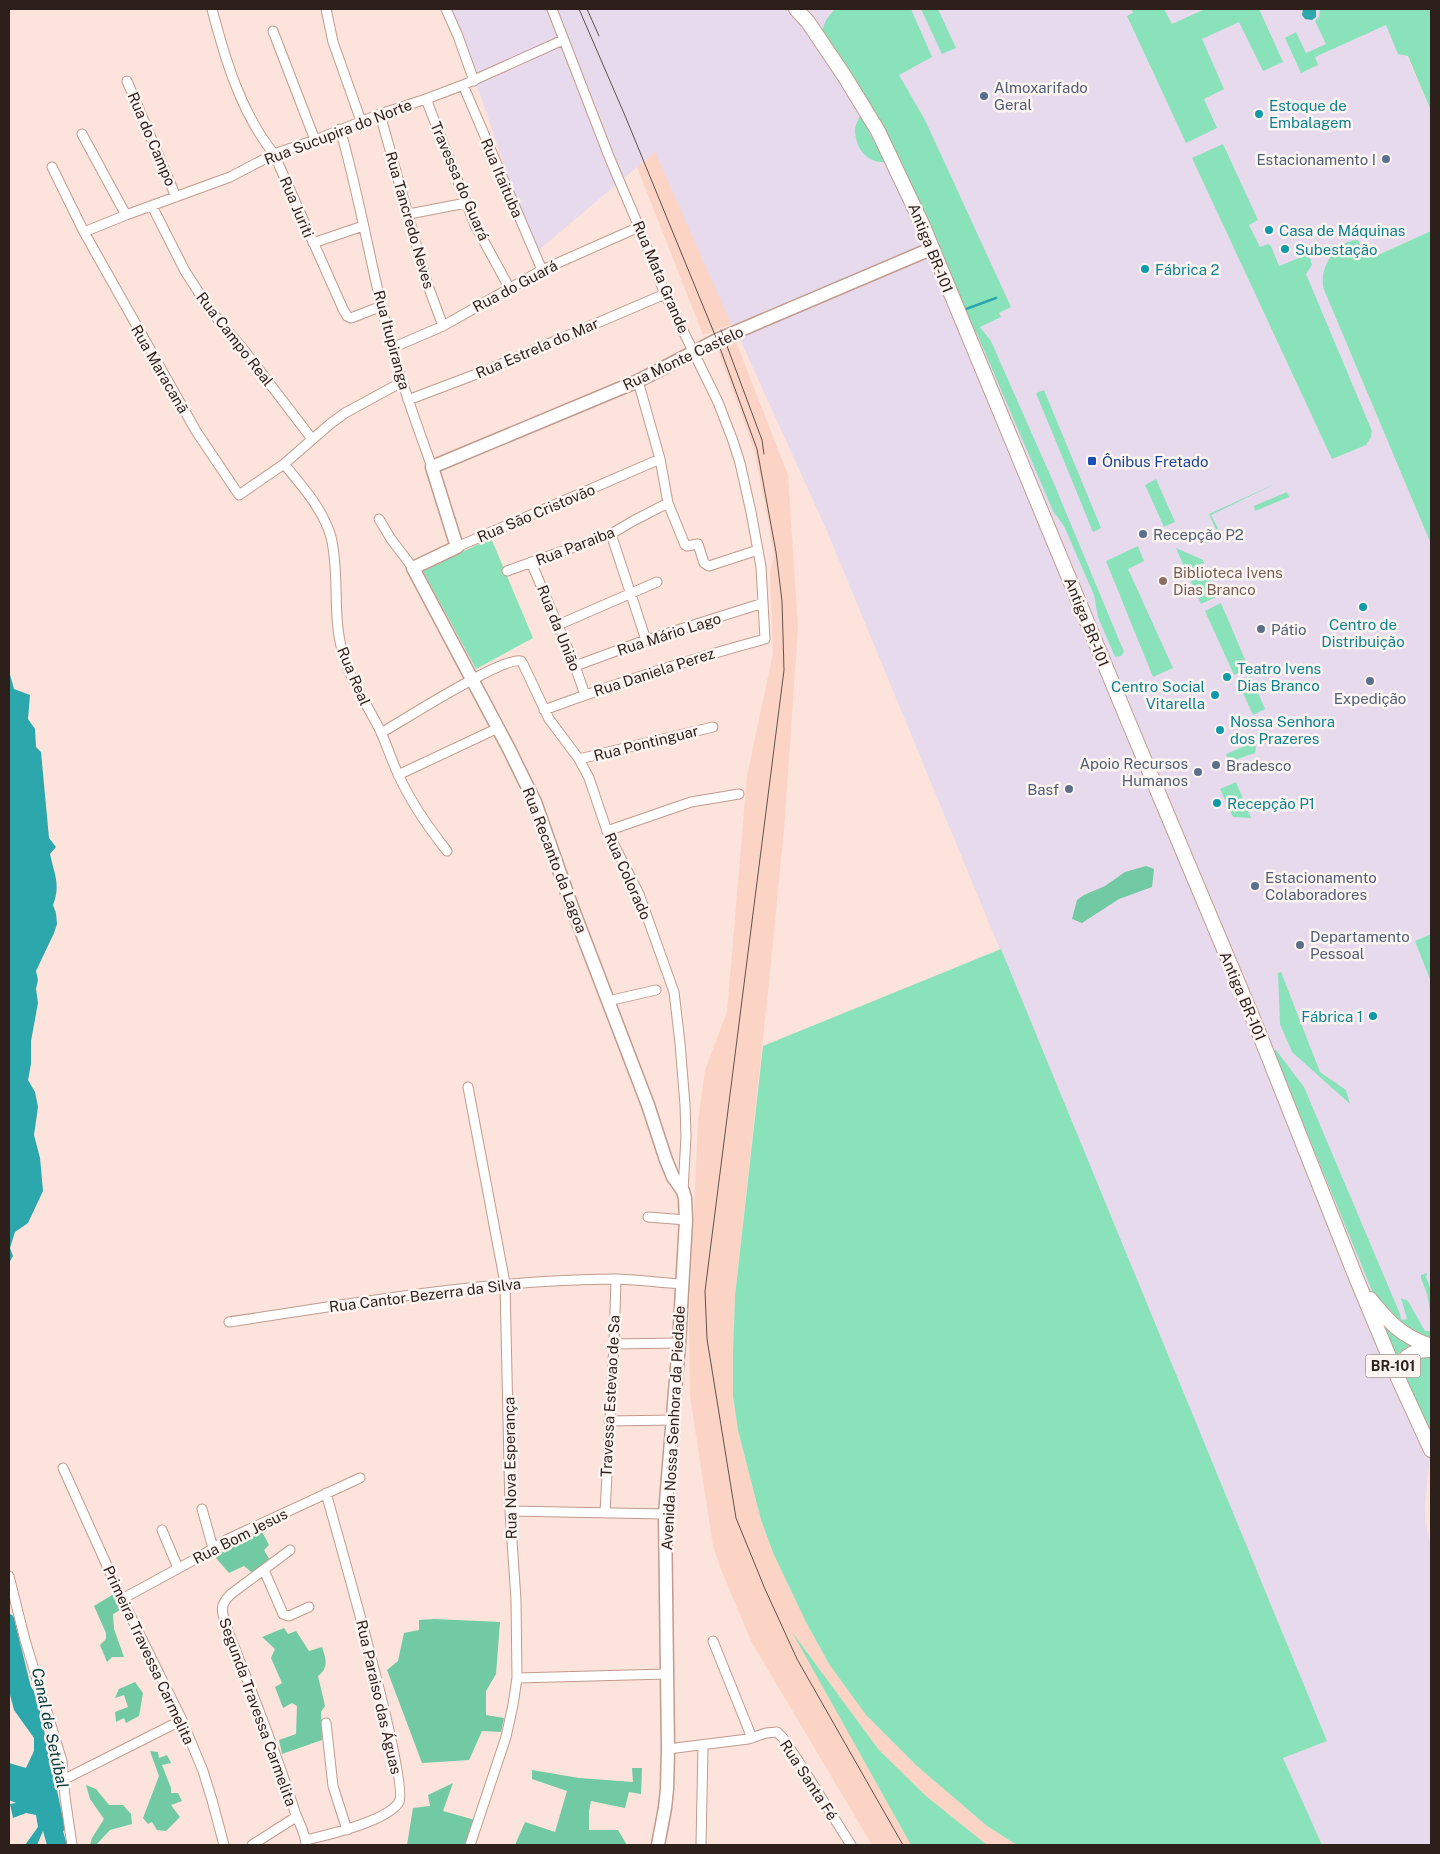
<svg xmlns="http://www.w3.org/2000/svg" width="1440" height="1854" font-family="'Public Sans',sans-serif">
<rect width="100%" height="100%" fill="#fce3db"/>
<path fill="#fbd4c6" d="M607,9L742,320L703,335L628,144Z
M735,339L788,475L798,627L785,818L769,983L735,1296L733,1396L738,1430L761,1520L774,1555L806,1622L829,1664L866,1715L917,1766L987,1826L1017,1845H987L926,1796L879,1750L795,1636L911,1845H872L751,1641L720,1567L713,1546L690,1396L689,1316L698,1122L705,1070L727,1012L747,776L773,653L770,572L774,556L765,505L754,450L717,347Z"/>
<path fill="#e8daed" d="M443,9H1380L1407,56L1431,111V231L1378,255L1366,258L1361,246L1431,507V1445L1425,1505L1426,1524L1431,1546V1845H1322L1289,1772L1283,1758L1327,1741L827,531L734,326H732L655,152L534,254L471,67Z"/>
<path fill="#8ae2bb" d="M835,9H911L932,57L899,75L925,120L1011,307L999,313L1001,317L980,327L991,341L1055,486L1124,652L1121,656L1115,657L1098,617L1094,595L1064,526L1053,511L977,334L974,329L966,333L904,180L820,40C822,27 826,18 835,9Z
M921,9H938L956,48L942,54Z
M1131,9H1164L1172,24L1205,9H1259L1283,62L1263,71L1239,22L1202,39L1224,89L1204,99L1217,128L1186,143L1127,16L1133,13Z
M1320,9H1431V111L1408,56L1398,54L1386,25L1315,57L1318,65L1301,73L1285,38L1296,32L1306,53L1326,44L1315,21L1319,17Z
M860,115L885,162C867,163 856,149 855,131C855,126 858,120 860,115Z
M1223,144L1258,220L1249,225L1260,247L1268,244L1271,246L1279,266L1309,254L1312,265L1306,274L1372,431L1371,437L1366,445L1332,459L1192,158Z
M1431,231V544L1325,292C1316,272 1335,240 1358,240L1367,258L1378,255Z
M1044,390L1101,528L1093,532L1036,393Z
M1156,479L1175,522L1164,527L1145,485Z
M1277,483L1211,515L1220,532V538L1215,541L1201,544L1200,541L1217,532L1209,514Z
M1287,492L1289,497L1255,511L1254,506Z
M491,538L533,638L476,669L423,571Z
M1138,546L1144,561L1128,569L1173,668L1153,677L1106,561Z
M1176,548L1203,560L1204,563L1186,571Z
M1207,571L1218,596L1201,604L1189,578Z
M1221,603L1249,669L1234,675L1205,611Z
M1251,676L1265,709L1253,715L1238,682Z
M1252,743L1256,747L1255,753L1229,762L1226,754Z
M1236,782L1251,818L1233,817L1220,789Z
M1431,934V982L1415,941Z
M1001,949L1327,1741L1283,1758L1322,1845H1017L987,1826L917,1766L866,1715L829,1664L806,1622L774,1555L761,1520L738,1430L733,1396V1355L735,1296L763,1046Z
M1281,972L1320,1072L1346,1090L1350,1104L1292,1052L1280,1024L1278,973Z
M1273,1050H1276L1304,1087L1400,1314L1401,1319L1403,1320L1407,1319L1401,1298L1408,1301L1425,1331H1431V1340L1409,1331L1375,1298Z
M1427,1273L1426,1277L1431,1290V1317L1427,1294L1421,1278V1275Z
M1382,1326L1410,1344V1345L1395,1356Z
M1431,1355V1442L1406,1380C1407,1361 1414,1358 1431,1355Z
M792,1632L879,1750L926,1796L987,1845H911Z"/>
<path fill="#71caa3" d="M1146,866L1154,869L1152,887L1119,899L1082,923L1072,919L1077,900L1084,895L1105,886L1125,872Z
M260,1528L269,1545L264,1550L271,1562L255,1575L244,1566L229,1573L216,1558L233,1542Z
M117,1592L124,1608L113,1614L114,1629L124,1657H112L107,1662L100,1645L106,1639V1633L94,1606Z
M434,1619L500,1622L496,1674L486,1691V1715L504,1718L501,1732L482,1731L469,1760L422,1763L387,1670L398,1661L404,1633L419,1630V1620Z
M284,1628L288,1634L296,1631L309,1651L322,1647C326,1659 329,1668 318,1676L325,1706L321,1712L322,1740L282,1754L279,1740L296,1734L297,1706L292,1703L283,1708L275,1687L282,1683L271,1658L275,1649L262,1637Z
M135,1682L143,1693L139,1716L126,1723L124,1718L116,1722L115,1712L128,1707L124,1695L115,1698L119,1689Z
M150,1751L158,1752L159,1758L167,1755L171,1763L162,1765L171,1788V1793H178L182,1801L171,1805L180,1817L166,1831L157,1830L152,1822L148,1824L143,1818L159,1776Z
M632,1768H642L641,1794L629,1792L625,1808L591,1801L589,1811V1830H618L627,1845H515L525,1822L555,1832L567,1791L532,1779V1770L579,1778L633,1782Z
M453,1783L443,1811L475,1820L467,1845H407L413,1808L430,1806L428,1795Z
M86,1785L96,1789L109,1805H123L131,1814L132,1824L110,1830L96,1845H90L92,1838L104,1819L90,1799Z"/>
<path fill="#2ca7ab" d="M1303,9H1316V17L1312,20L1305,19L1302,15Z
M9,671L14,689L30,695L28,719L35,729L36,747L41,752L49,838L56,847L50,854C54,873 61,885 53,905L56,913L57,924L54,933L36,971L38,980L36,989L38,1003L31,1041V1064L28,1080L35,1092L38,1107L34,1135L40,1158L43,1191L28,1223L15,1232L10,1248L13,1256L9,1263Z
M9,1613L17,1665L35,1693L38,1702L64,1823L67,1829L63,1831L67,1845H47L43,1831L37,1845H25L38,1827L36,1815L26,1813L13,1818L10,1804L16,1803L9,1800V1763L26,1768L34,1751V1738L14,1710L9,1691Z"/>
<g fill="none" stroke-linecap="round" stroke-linejoin="round">
<path stroke="#2ca7ab" stroke-width="2.5" d="M966,309L996,298"/>
<path stroke="#2ca7ab" stroke-width="10" d="M9,1619L26,1688"/>
<defs>
<path id="street" d="M212,9C225,59 241,113 274,154L343,309L347,316L351,318L382,306
M326,9L333,42L361,121
M446,9L458,36L474,81
M273,31L315,140
M127,81L176,197
M463,85L542,270
M426,99L475,225L510,289
M380,114L427,283L443,326
M340,129C361,201 372,275 392,348C403,388 418,428 432,467
M82,134L126,215
M52,167L84,232L196,431L239,495L284,464L330,424L345,413L402,382
M152,206L185,271L210,310L244,350L312,439
M409,214L466,203
M84,232L126,215L230,177L274,154L315,140L380,114L426,99L463,85L563,40
M313,243L363,226
M392,348L443,326L542,270L639,227
M638,381L660,459L668,503L685,545L687,546L698,544L704,563L709,566L758,550
M408,400L487,370L665,294
M284,464C302,486 323,509 331,537C340,574 332,613 342,650C349,679 368,706 381,732C387,746 392,761 398,774C411,803 428,827 447,851
M379,519L391,539L413,568
M611,534L646,640
M457,547L660,459
M531,562L575,666L585,695
M507,571L611,534L633,521L668,503
M558,625L657,582
M575,666L646,640L763,603
M544,710C617,683 690,659 765,639L761,567L751,512L740,463L733,441L718,402L665,294L639,227L610,159L552,9
M381,733C402,721 503,656 521,661L523,664L549,719L579,759L589,778L607,831L639,894L674,992L680,1043L685,1105L686,1136L683,1191
M579,759L713,727
M398,775L498,728
M607,831L691,802L739,794
M608,1001L656,990
M468,1087L505,1283L510,1511L516,1600L517,1678L513,1705L506,1737L470,1845
M648,1217L686,1220
M229,1322C357,1303 484,1280 614,1279C636,1279 660,1283 682,1284
M614,1344L679,1343
M609,1421L674,1420
M63,1468L122,1599L182,1720L203,1771L212,1800L224,1845
M202,1509L213,1548
M510,1511L665,1514
M605,1512L614,1344L616,1279
M162,1530L178,1568
M290,1550L231,1594C217,1607 223,1614 228,1631C251,1690 275,1748 294,1809C297,1820 306,1833 306,1845
M264,1570L283,1614L289,1616L309,1607
M9,1576L25,1640L62,1761L65,1797L72,1845
M122,1599L201,1556L228,1539L360,1478
M713,1641L752,1738
M517,1678L666,1674
M326,1723L333,1786L347,1830
M668,1749L748,1739L766,1733L777,1732L783,1738L797,1759L851,1845
M63,1780L182,1720
M306,1840C327,1835 388,1821 399,1802C410,1784 336,1530 326,1493
M252,1845L296,1817
M701,1845L703,1746"/>
<path id="secondary" d="M658,1845L665,1808L667,1789L668,1749L665,1514L679,1343L686,1220L685,1198L683,1191L673,1177L666,1160L648,1105L572,907L535,802L509,749L413,568L457,547L432,467L638,381L717,340L933,248"/>
<path id="primary" d="M796,9L808,22L845,77L878,131L923,226L1129,723L1257,1028L1357,1280L1398,1378L1431,1450
M1370,1299C1390,1323 1401,1336 1431,1346
M1398,1378C1401,1357 1410,1350 1431,1350"/>
</defs>
<use href="#street" stroke="#c19b8e" stroke-width="11"/>
<use href="#secondary" stroke="#c19b8e" stroke-width="15"/>
<use href="#primary" stroke="#c19b8e" stroke-width="16"/>
<use href="#street" stroke="#fff" stroke-width="9"/>
<use href="#secondary" stroke="#fff" stroke-width="12"/>
<use href="#primary" stroke="#fff" stroke-width="14"/>
<path stroke="#62524c" stroke-width="1" d="M579,9L626,118L717,340L757,449L776,552L782,601L784,670L705,1291L707,1339L736,1518L765,1589L797,1659L903,1845
M587,9L599,36
M721,330L762,440L764,454"/>
</g>
<g fill="#5c6f8a" stroke="#fdf5f2" stroke-width="2">
<circle cx="984" cy="96" r="5"/>
<circle cx="1386" cy="159" r="5"/>
<circle cx="1143" cy="534" r="5"/>
<circle cx="1261" cy="629" r="5"/>
<circle cx="1370" cy="681" r="5"/>
<circle cx="1216" cy="765" r="5"/>
<circle cx="1198" cy="772" r="5"/>
<circle cx="1069" cy="789" r="5"/>
<circle cx="1255" cy="886" r="5"/>
<circle cx="1300" cy="945" r="5"/>
</g>
<g fill="#0f9aa8" stroke="#fdf5f2" stroke-width="2">
<circle cx="1259" cy="114" r="5"/>
<circle cx="1269" cy="230" r="5"/>
<circle cx="1285" cy="249" r="5"/>
<circle cx="1145" cy="269" r="5"/>
<circle cx="1363" cy="607" r="5"/>
<circle cx="1227" cy="677" r="5"/>
<circle cx="1215" cy="695" r="5"/>
<circle cx="1220" cy="730" r="5"/>
<circle cx="1217" cy="803" r="5"/>
<circle cx="1373" cy="1016" r="5"/>
</g>
<rect fill="#1a4fb4" stroke="#fdf5f2" stroke-width="2" x="1087" y="456" width="10" height="10" rx="2.5"/>
<circle fill="#8d6e63" stroke="#fdf5f2" stroke-width="2" cx="1163" cy="581" r="5"/>
<g text-anchor="middle" dominant-baseline="central" stroke-width="5" stroke-linejoin="round" paint-order="stroke">
<rect fill="#fdf5f2" stroke="#6b5f5b" stroke-width="1" x="1365.5" y="1354.5" width="55" height="23" rx="4"/>
<g font-size="14" font-weight="bold" fill="#2d1f1a">
<text x="1393" y="1366">BR-101</text>
</g>
<g font-size="15" fill="#4e5e75" stroke="#fdf5f2" text-anchor="start">
<text x="994" y="87">Almoxarifado<tspan x="994" dy="17">Geral</tspan></text>
<text x="1376" y="159" text-anchor="end">Estacionamento I</text>
<text x="1153" y="534">Recepção P2</text>
<text x="1271" y="629">Pátio</text>
<text x="1370" y="698" text-anchor="middle">Expedição</text>
<text x="1188" y="763" text-anchor="end">Apoio Recursos<tspan x="1188" dy="17">Humanos</tspan></text>
<text x="1226" y="765">Bradesco</text>
<text x="1059" y="789" text-anchor="end">Basf</text>
<text x="1265" y="877">Estacionamento<tspan x="1265" dy="17">Colaboradores</tspan></text>
<text x="1310" y="936">Departamento<tspan x="1310" dy="17">Pessoal</tspan></text>
</g>
<g font-size="15" fill="#0d838f" stroke="#fdf5f2" text-anchor="start">
<text x="1269" y="105">Estoque de<tspan x="1269" dy="17">Embalagem</tspan></text>
<text x="1279" y="230">Casa de Máquinas</text>
<text x="1295" y="249">Subestação</text>
<text x="1155" y="269">Fábrica 2</text>
<text x="1363" y="624" text-anchor="middle">Centro de<tspan x="1363" dy="17">Distribuição</tspan></text>
<text x="1237" y="668">Teatro Ivens<tspan x="1237" dy="17">Dias Branco</tspan></text>
<text x="1205" y="686" text-anchor="end">Centro Social<tspan x="1205" dy="17">Vitarella</tspan></text>
<text x="1230" y="721">Nossa Senhora<tspan x="1230" dy="17">dos Prazeres</tspan></text>
<text x="1227" y="803">Recepção P1</text>
<text x="1363" y="1016" text-anchor="end">Fábrica 1</text>
</g>
<g font-size="15" fill="#2d1f1a" stroke="#fdf5f2">
<text transform="translate(338 132) rotate(-21)">Rua Sucupira do Norte</text>
<text transform="translate(152 139) rotate(67)">Rua do Campo</text>
<text transform="translate(502 178) rotate(67)">Rua Itaituba</text>
<text transform="translate(460 181) rotate(67)">Travessa do Guará</text>
<text transform="translate(297 207) rotate(67)">Rua Juriti</text>
<text transform="translate(410 220) rotate(74)">Rua Tancredo Neves</text>
<text transform="translate(931 248) rotate(68)">Antiga BR-101</text>
<text transform="translate(661 277) rotate(67)">Rua Mata Grande</text>
<text transform="translate(515 286) rotate(-28)">Rua do Guará</text>
<text transform="translate(235 339) rotate(52)">Rua Campo Real</text>
<text transform="translate(392 340) rotate(75)">Rua Itupiranga</text>
<text transform="translate(537 348) rotate(-23)">Rua Estrela do Mar</text>
<text transform="translate(683 358) rotate(-25)">Rua Monte Castelo</text>
<text transform="translate(160 369) rotate(60)">Rua Maracanã</text>
<text transform="translate(536 513) rotate(-23)">Rua São Cristovão</text>
<text transform="translate(575 546) rotate(-21)">Rua Paraiba</text>
<text transform="translate(1087 622) rotate(68)">Antiga BR-101</text>
<text transform="translate(559 628) rotate(68)">Rua da União</text>
<text transform="translate(669 634) rotate(-18)">Rua Mário Lago</text>
<text transform="translate(654 672) rotate(-18)">Rua Daniela Perez</text>
<text transform="translate(354 676) rotate(67)">Rua Real</text>
<text transform="translate(646 743) rotate(-14)">Rua Pontinguar</text>
<text transform="translate(555 860) rotate(69)">Rua Recanto da Lagoa</text>
<text transform="translate(628 876) rotate(66)">Rua Colorado</text>
<text transform="translate(1243 996) rotate(67)">Antiga BR-101</text>
<text transform="translate(425 1295) rotate(-7)">Rua Cantor Bezerra da Silva</text>
<text transform="translate(610 1396) rotate(-87)">Travessa Estevao de Sa</text>
<text transform="translate(673 1428) rotate(-87)">Avenida Nossa Senhora da Piedade</text>
<text transform="translate(510 1468) rotate(-91)">Rua Nova Esperança</text>
<text transform="translate(240 1536) rotate(-27)">Rua Bom Jesus</text>
<text transform="translate(149 1655) rotate(65)">Primeira Travessa Carmelita</text>
<text transform="translate(379 1697) rotate(77)">Rua Paraiso das Águas</text>
<text transform="translate(258 1712) rotate(70)">Segunda Travessa Carmelita</text>
<text transform="translate(809 1780) rotate(57)">Rua Santa Fé</text>
</g>
<g font-size="15" fill="#164399" stroke="#fdf5f2" text-anchor="start">
<text x="1102" y="461">Ônibus Fretado</text>
</g>
<g font-size="15" fill="#785e54" stroke="#fdf5f2" text-anchor="start">
<text x="1173" y="572">Biblioteca Ivens<tspan x="1173" dy="17">Dias Branco</tspan></text>
</g>
<g font-size="16" font-style="italic" fill="#023b3c" stroke="#fdf5f2">
<text transform="translate(50 1728) rotate(78)">Canal de Setúbal</text>
</g>
</g>
<rect width="1440" height="1854" fill="none" stroke="#2d1f1a" stroke-width="20"/>
</svg>
